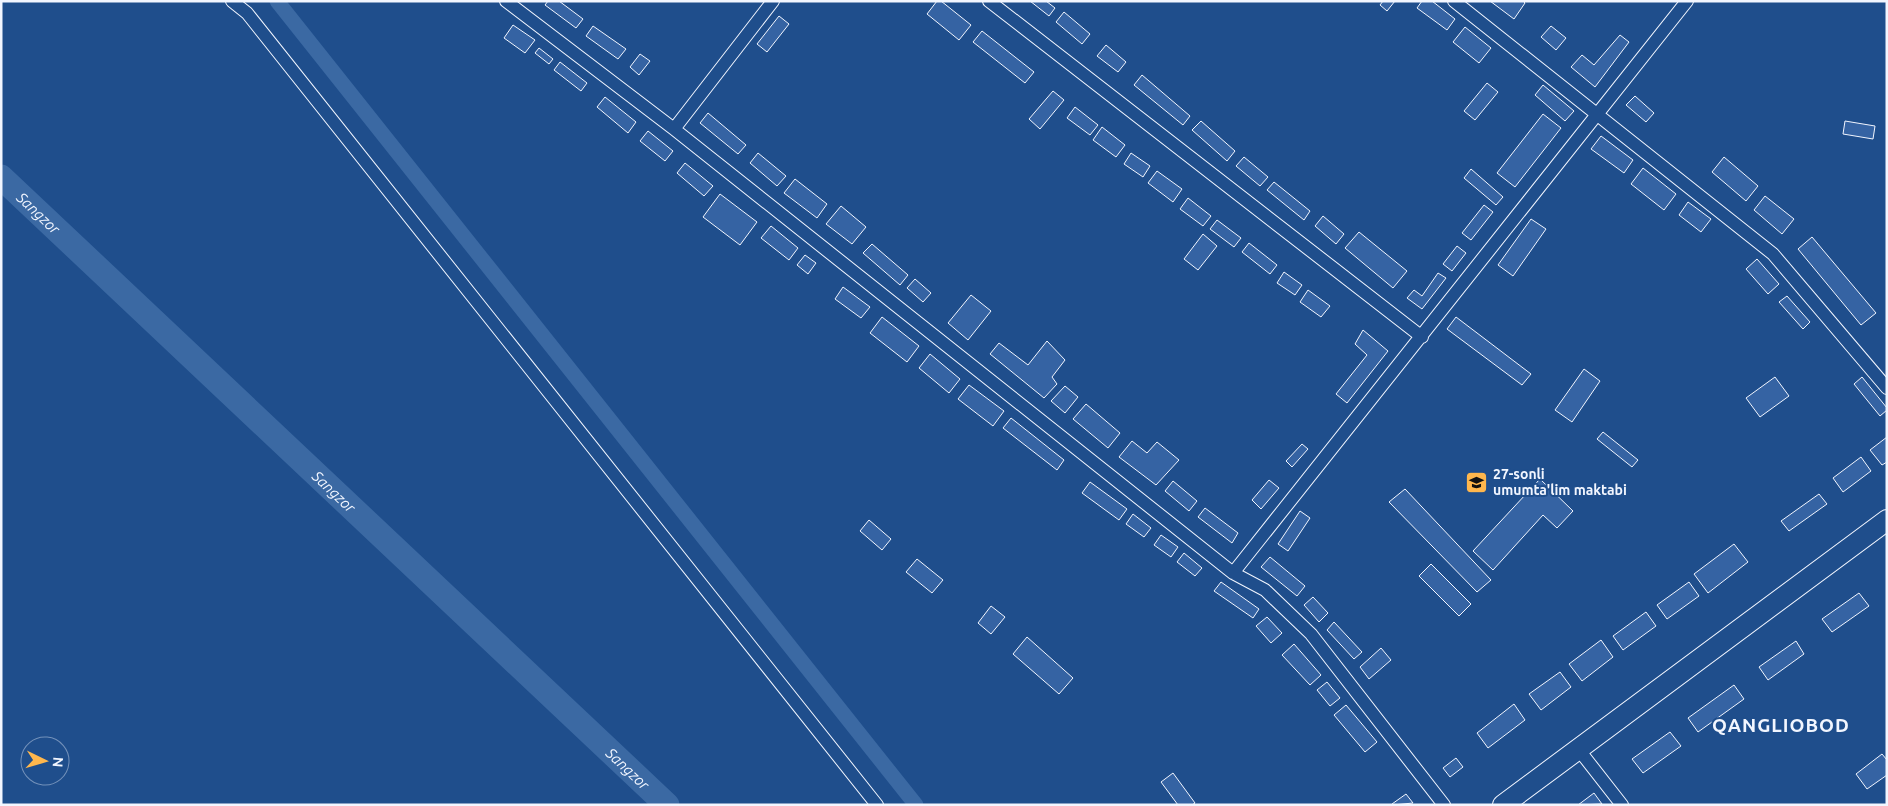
<svg xmlns="http://www.w3.org/2000/svg" width="1888" height="806" font-family="Ubuntu,sans-serif">
<rect width="100%" height="100%" fill="#1f4e8c"/>
<g fill="none" stroke-linecap="round" stroke-linejoin="round">
<path stroke="#3b69a3" stroke-width="15" d="M277,1L916,805"/>
<path stroke="#3b69a3" stroke-width="25" id="s1" d="M1,177L667,805"/>
</g>
<path fill="#3563a3" stroke="#f2f6ff" d="M548,1H559L583,19L576,28L545,5Z
M937,1H941L971,25L959,40L927,14Z
M1030,1H1046L1055,8L1049,16Z
M1383,1H1395L1387,11L1380,5Z
M1422,1H1432L1455,19L1447,30L1417,8Z
M1490,1H1523L1525,3L1514,19Z
M1064,12L1090,34L1082,44L1056,22Z
M779,16L789,24L767,52L757,44Z
M513,25L535,40L525,53L504,38Z
M593,26L626,49L618,59L586,36Z
M1551,26L1566,38L1556,50L1541,37Z
M1465,27L1491,48L1479,63L1453,42Z
M982,31L1034,72L1025,83L973,42Z
M1620,35L1629,42L1595,87L1571,67L1582,55L1594,65Z
M1106,45L1126,62L1118,72L1097,56Z
M539,48L553,59L549,64L535,53Z
M640,54L650,61L639,75L630,67Z
M560,62L587,83L581,91L554,70Z
M1142,75L1190,116L1183,125L1134,85Z
M1487,83L1498,92L1475,120L1464,111Z
M1543,85L1574,111L1565,121L1535,95Z
M1053,91L1064,100L1040,129L1029,119Z
M1635,96L1654,113L1646,122L1626,105Z
M605,97L636,122L628,133L597,107Z
M1075,107L1098,125L1090,135L1067,118Z
M708,113L746,145L738,154L700,123Z
M1543,114L1561,128L1515,187L1497,173Z
M1201,121L1235,151L1227,161L1192,130Z
M1845,121L1875,126L1873,139L1843,134Z
M1102,127L1125,145L1116,157L1093,140Z
M648,131L673,151L665,161L640,141Z
M1601,136L1633,160L1624,173L1591,149Z
M758,153L786,176L777,186L750,163Z
M1131,153L1150,166L1143,177L1124,164Z
M1244,157L1268,177L1260,186L1236,166Z
M1724,157L1758,186L1746,201L1712,172Z
M685,163L713,186L704,196L677,173Z
M1643,168L1676,194L1664,210L1631,184Z
M1471,169L1503,197L1496,205L1464,178Z
M1157,171L1182,189L1173,202L1148,183Z
M795,179L827,204L817,218L784,193Z
M1274,182L1310,211L1304,220L1267,190Z
M720,194L757,222L740,245L703,217Z
M1765,196L1794,219L1782,234L1754,210Z
M1188,198L1211,216L1203,226L1180,209Z
M1688,202L1711,219L1701,232L1679,215Z
M1484,205L1493,212L1471,240L1462,233Z
M841,206L866,227L852,244L826,224Z
M1323,216L1344,234L1336,244L1315,226Z
M1531,219L1546,229L1513,276L1498,265Z
M1217,220L1241,238L1234,247L1210,229Z
M771,226L798,248L789,260L761,238Z
M1359,232L1407,271L1393,288L1345,248Z
M1203,234L1217,246L1198,270L1184,259Z
M1812,237L1876,313L1861,325L1798,249Z
M1249,243L1277,265L1270,274L1242,252Z
M872,244L908,275L900,285L863,253Z
M1457,246L1466,253L1452,271L1443,264Z
M805,255L816,263L808,274L797,265Z
M1757,259L1779,284L1768,294L1746,269Z
M1284,272L1302,285L1295,295L1277,283Z
M1438,273L1446,278L1422,309L1407,298L1414,290L1422,296Z
M915,279L931,293L923,302L907,288Z
M843,287L870,307L861,318L835,299Z
M1308,290L1330,306L1321,317L1300,302Z
M971,295L991,311L968,340L948,323Z
M1787,296L1810,322L1803,329L1779,302Z
M882,317L919,346L907,362L870,333Z
M1456,317L1531,374L1522,385L1447,329Z
M1363,330L1388,351L1347,403L1336,394L1367,355L1355,344Z
M1047,341L1065,360L1052,377L1057,384L1044,398L990,354L999,343L1028,365Z
M930,354L960,379L949,393L919,368Z
M1584,369L1600,381L1572,422L1555,410Z
M1775,377L1789,396L1760,417L1746,398Z
M1862,377L1887,408V410L1880,416L1854,384Z
M969,385L1004,411L993,426L958,399Z
M1065,386L1078,397L1065,413L1051,401Z
M1086,404L1120,433L1108,448L1073,419Z
M1011,418L1064,460L1057,470L1003,428Z
M1603,432L1638,460L1632,467L1597,439Z
M1887,437V462L1882,465L1870,450Z
M1132,441L1147,453L1157,442L1179,460L1156,485L1119,457Z
M1302,444L1308,449L1292,467L1286,461Z
M1861,457L1871,471L1843,492L1833,478Z
M1540,479L1573,511L1557,528L1543,515L1493,570L1473,551Z
M1269,480L1279,488L1261,509L1252,500Z
M1173,481L1197,501L1189,511L1165,491Z
M1090,482L1127,509L1119,520L1082,493Z
M1405,489L1491,580L1477,592L1389,502Z
M1819,494L1827,504L1789,531L1781,521Z
M1205,508L1238,533L1232,543L1198,517Z
M1300,511L1310,518L1288,551L1278,544Z
M1133,514L1151,528L1144,537L1126,524Z
M869,520L891,539L882,550L860,531Z
M1161,535L1178,547L1171,557L1154,545Z
M1734,544L1748,562L1708,593L1694,574Z
M1184,553L1202,568L1195,576L1177,562Z
M1270,557L1305,586L1297,596L1261,567Z
M917,559L943,580L932,593L906,572Z
M1431,564L1471,604L1459,616L1419,576Z
M1221,582L1259,609L1253,618L1214,591Z
M1689,582L1699,596L1667,619L1657,605Z
M1859,593L1869,606L1832,632L1822,619Z
M1313,597L1328,613L1319,622L1304,605Z
M991,606L1005,617L991,634L978,623Z
M1646,612L1656,626L1623,650L1613,636Z
M1267,617L1282,633L1271,643L1256,626Z
M1334,622L1362,652L1354,659L1327,630Z
M1027,637L1073,678L1059,694L1013,654Z
M1601,640L1613,657L1582,681L1569,664Z
M1796,641L1804,654L1768,680L1759,667Z
M1294,644L1321,675L1310,685L1282,655Z
M1381,648L1391,660L1369,679L1360,667Z
M1560,672L1571,687L1541,710L1529,694Z
M1327,682L1340,698L1330,706L1317,690Z
M1734,685L1744,699L1698,732L1688,718Z
M1514,704L1525,720L1488,748L1477,733Z
M1346,705L1377,742L1365,752L1334,715Z
M1670,732L1681,746L1643,773L1632,759Z
M1882,754L1887,760V775L1867,789L1856,774Z
M1456,758L1463,767L1450,777L1443,768Z
M1173,773L1195,803L1192,805H1178L1161,782Z
M1594,793L1602,804L1578,805Z
M1406,794L1413,803L1393,805L1392,804Z"/>
<g fill="none" stroke-linecap="round" stroke-linejoin="round">
<defs>
<path id="street" d="M232,1L247,13L877,805
M506,1L674,129L1233,573L1265,590L1311,634L1444,805
M989,1L1422,337
M1454,1L1773,254L1887,388
M674,129L773,1
M1233,573L1687,1
M1579,750L1622,805"/>
<path id="primary" d="M1503,805L1887,520"/>
</defs>
<use href="#street" stroke="#f2f6ff" stroke-width="14"/>
<use href="#primary" stroke="#f2f6ff" stroke-width="22"/>
<use href="#street" stroke="#1f4e8c" stroke-width="12"/>
<use href="#primary" stroke="#1f4e8c" stroke-width="20"/>
</g>
<defs>
<symbol id="school-square" viewBox="-11 -11 22 22"><rect x="-9" y="-9" width="18" height="18" rx="4" fill="#ffb74d" stroke="#1f4e8c"/><path d="M0-5L7-2L0 1L-7-2ZM-4 1L0 2.5L4 1V4Q0 6-4 4Z" fill="#111"/></symbol>
</defs>
<g fill-rule="evenodd">
<use href="#school-square" x="1464" y="470" width="25" height="25"/>
</g>
<g text-anchor="middle" dominant-baseline="central" stroke-width="4" stroke-linejoin="round" paint-order="stroke">
<g font-size="14" font-weight="bold" fill="#f2f6ff" stroke="#1f4e8c" text-anchor="start">
<text x="1493" y="474">27-sonli<tspan x="1493" dy="16">umumta'lim maktabi</tspan></text>
</g>
<g font-size="15" font-style="italic" fill="#f2f6ff" stroke="#1f4e8c">
<text stroke="none"><textPath href="#s1" startOffset="52">Sangzor</textPath></text>
<text stroke="none"><textPath href="#s1" startOffset="458">Sangzor</textPath></text>
<text stroke="none"><textPath href="#s1" startOffset="862">Sangzor</textPath></text>
</g>
<g font-size="19" font-weight="bold" letter-spacing="1" fill="#f2f6ff" stroke="#1f4e8c">
<text x="1781" y="725">QANGLIOBOD</text>
</g>
</g>
<rect width="1888" height="806" fill="none" stroke="#f2f6ff" stroke-width="5"/>
<g transform="translate(45 761) rotate(95)"><circle r="24" fill="#1f4e8c" stroke="#7391ba"/>
<path d="M0-4L9 19L0 12L-9 19Z" fill="#ffb74d"/>
<text y="-8" font-size="14" font-weight="bold" text-anchor="middle" fill="#f2f6ff">N</text>
</g>
</svg>
